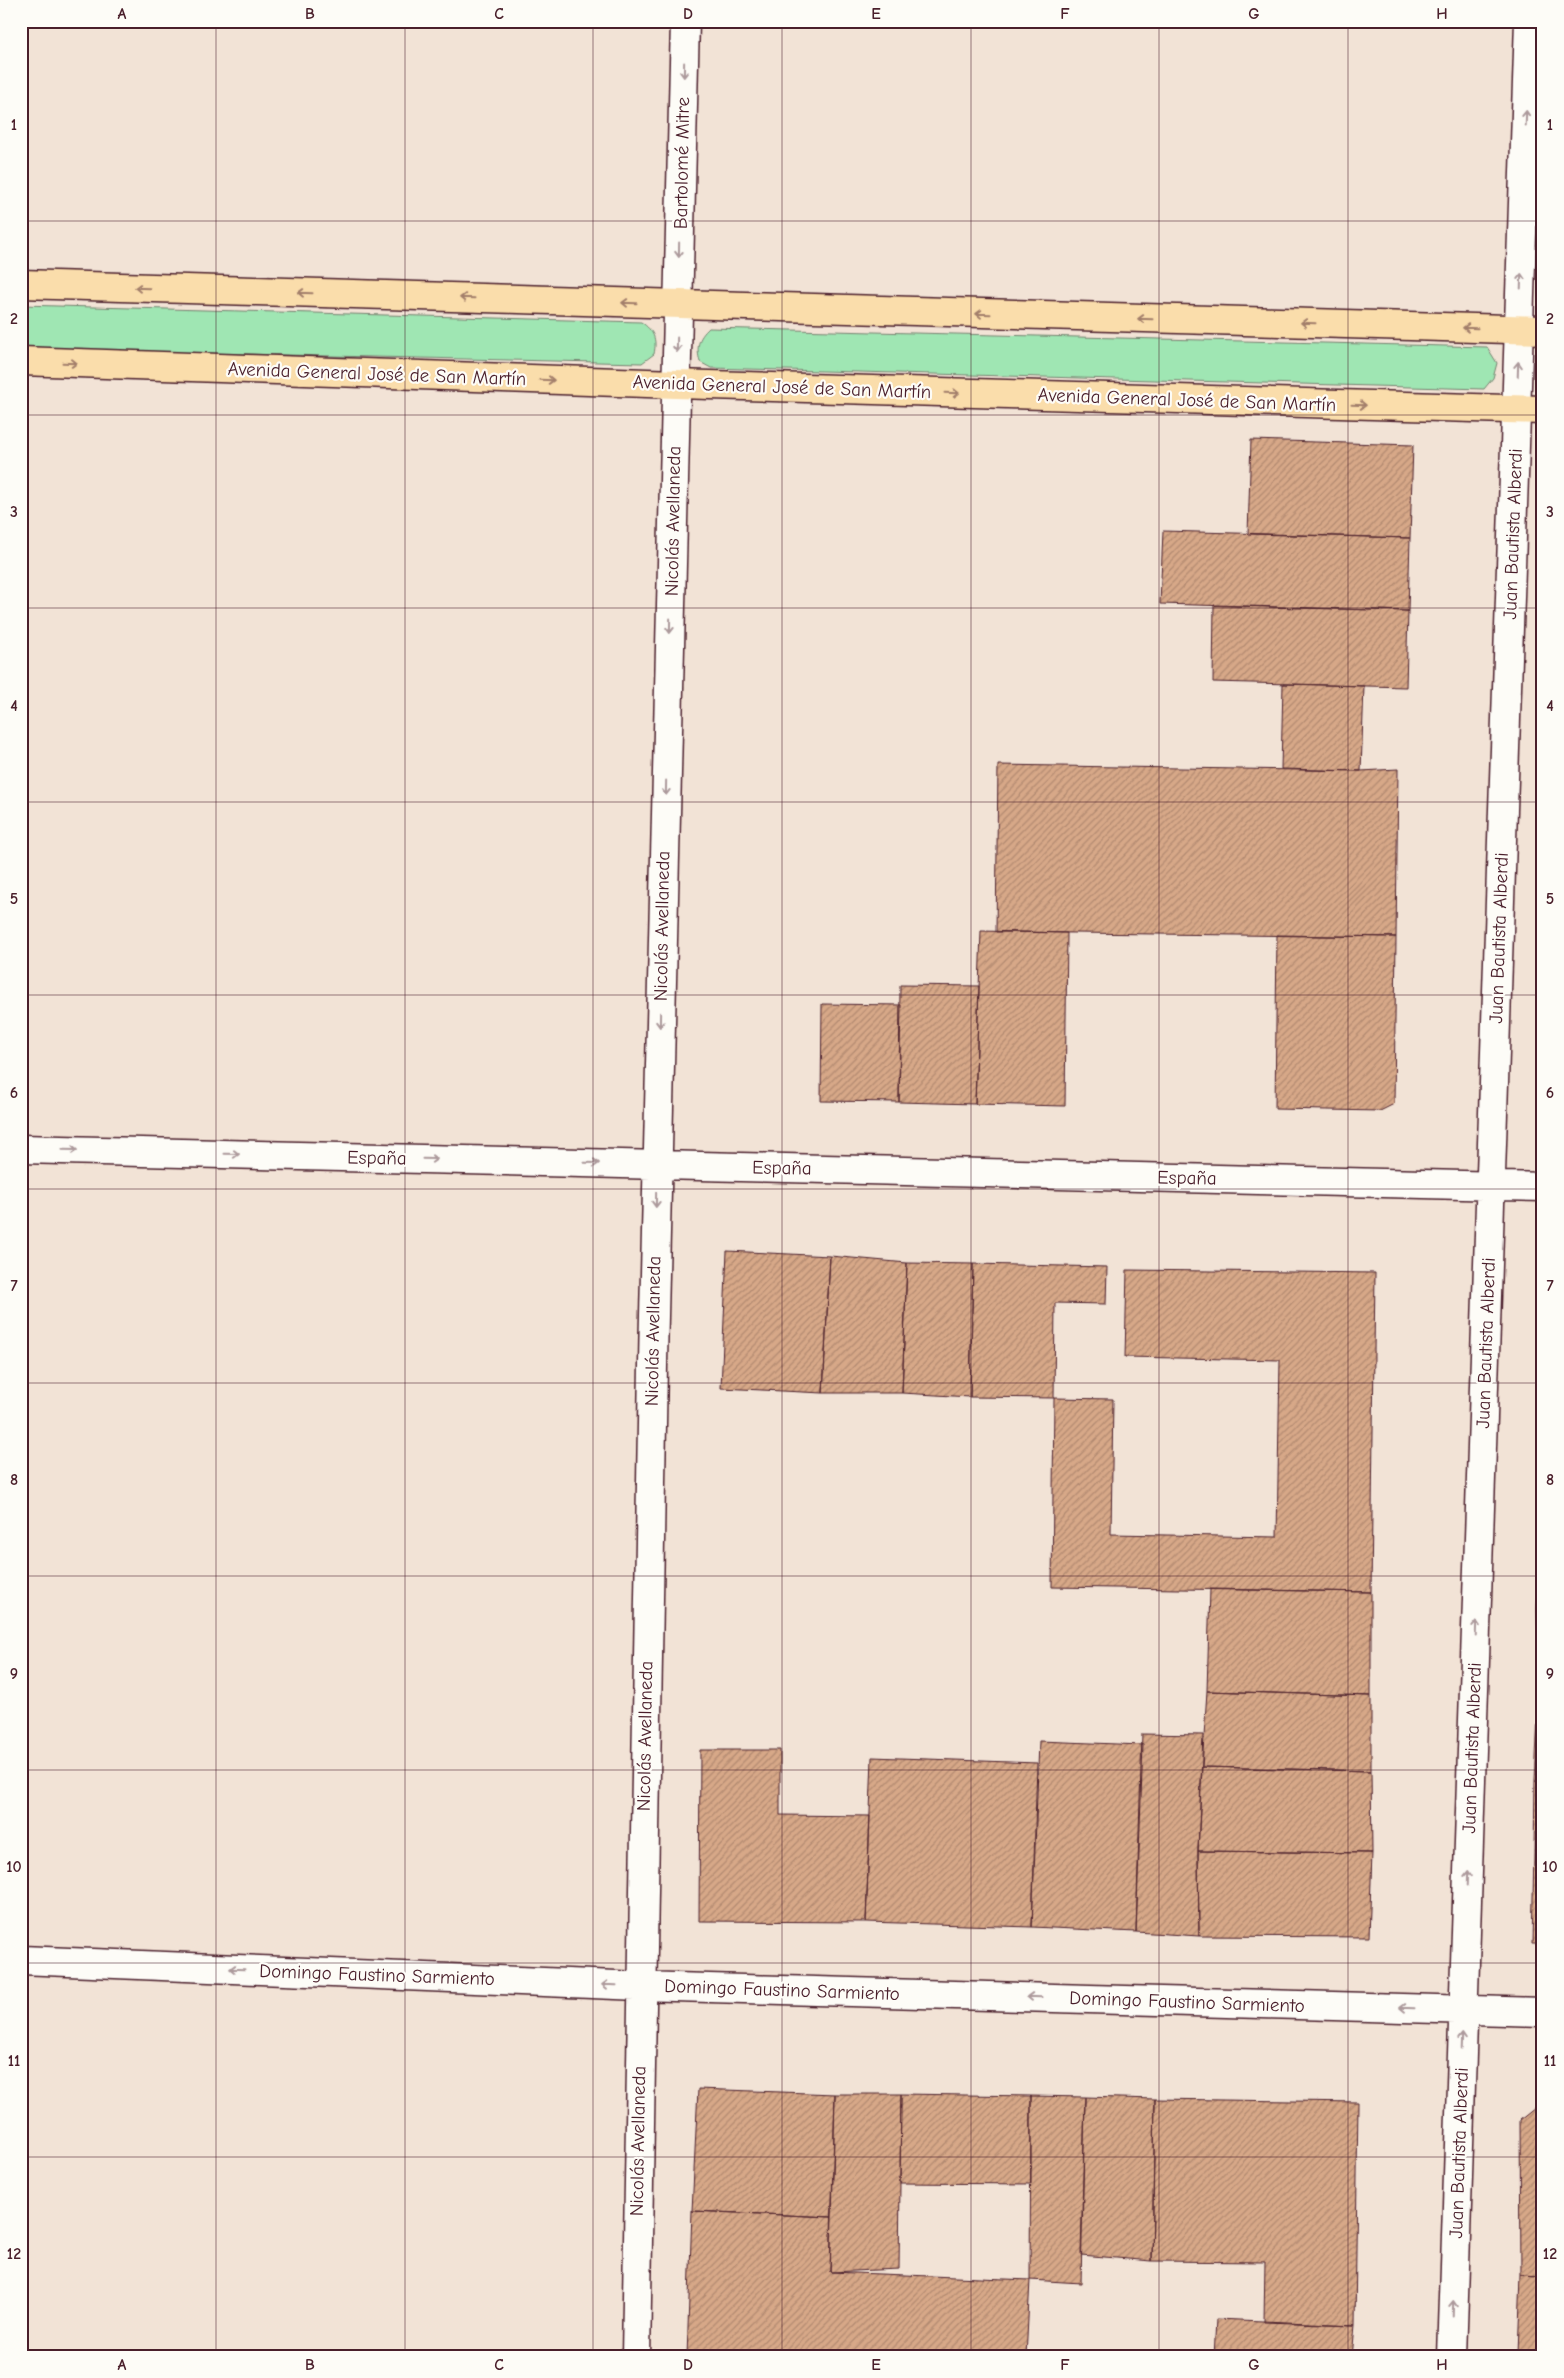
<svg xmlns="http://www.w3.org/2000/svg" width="1564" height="2378" font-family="'Comic Neue',sans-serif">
<defs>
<pattern id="building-hatch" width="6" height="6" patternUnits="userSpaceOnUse" patternTransform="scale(1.25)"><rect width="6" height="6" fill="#d7a888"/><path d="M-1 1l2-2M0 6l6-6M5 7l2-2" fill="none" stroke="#b0886f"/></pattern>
</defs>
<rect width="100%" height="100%" fill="#f2e3d6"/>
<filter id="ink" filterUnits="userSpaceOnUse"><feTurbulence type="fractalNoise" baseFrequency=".02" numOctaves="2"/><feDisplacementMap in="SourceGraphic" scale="10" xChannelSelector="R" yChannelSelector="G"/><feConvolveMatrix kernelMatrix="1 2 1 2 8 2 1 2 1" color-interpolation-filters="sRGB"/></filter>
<g filter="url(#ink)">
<path fill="#9fe6b3" stroke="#74826f" d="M21,305L641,322C654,331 657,339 654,354L642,363L21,349Z
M709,328L1487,347L1497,363L1493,378L1484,389L711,368L700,362C696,347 698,338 709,328Z"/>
<path fill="url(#building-hatch)" stroke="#4a1f2b" d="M1251,440L1413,445L1410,538L1248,534Z
M1163,531L1410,538L1408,611L1160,604Z
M1214,605L1408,611L1406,687L1213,682Z
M1283,684L1364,686L1361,771L1281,769Z
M998,765L1361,771L1398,769L1396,937L996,932Z
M981,931L1067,933L1065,1106L975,1104Z
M1277,935L1396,937L1394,1104L1380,1111L1275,1109Z
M900,985L979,986L975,1104L899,1102Z
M822,1004L901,1005L899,1102L821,1101Z
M727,1251L830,1256L823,1393L721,1388Z
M830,1256L907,1263L902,1393H823Z
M907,1263L973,1264L970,1397L902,1393Z
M973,1264L1107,1267L1106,1304L1055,1303L1054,1398L970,1397Z
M1127,1270L1375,1273L1371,1592L1052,1587L1054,1398L1113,1399L1111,1534L1277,1537L1280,1360L1125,1357Z
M1543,1470V1609H1537Z
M1210,1589L1371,1592V1696L1207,1691Z
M1537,1609H1543V1690H1539Z
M1539,1690H1543V1782L1535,1781Z
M1207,1691L1371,1696V1771L1202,1767Z
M1142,1734L1203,1735L1198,1851L1199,1936L1136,1932Z
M1039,1741L1143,1745L1136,1932L1032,1927Z
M700,1750H780V1815L870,1816L866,1922L699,1921Z
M872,1757L1037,1763L1032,1927L866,1922Z
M1202,1767L1371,1771L1372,1853L1198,1851Z
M1535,1781L1543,1782V1851H1534Z
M1198,1851L1372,1853L1369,1937L1199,1936Z
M1534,1851H1543V1944H1532Z
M698,2089L835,2094L832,2217L692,2211Z
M835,2094H901L899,2269L830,2272Z
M901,2094L1031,2096V2184L900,2183Z
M1031,2096L1085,2097L1081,2283L1030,2280Z
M1085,2097L1155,2099L1152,2261L1081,2255Z
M1155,2099L1358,2102L1355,2325L1264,2322L1265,2262L1152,2261Z
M1535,2108L1543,2109V2276L1521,2275L1520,2120Z
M692,2211L832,2217L830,2272L1030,2280L1026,2357H687Z
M1521,2275L1543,2276V2355L1518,2354Z
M1216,2319L1355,2325L1352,2357H1214Z
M1518,2354L1543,2355V2357H1518Z"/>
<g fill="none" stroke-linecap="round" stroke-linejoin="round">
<defs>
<path id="street" d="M21,1149L1543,1187
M21,1960L640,1986L1543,2012
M636,2357C645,1578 666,800 685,21
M1452,2357L1529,21"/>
<path id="primary" d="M21,284L1543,330
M21,361L676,384L1543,410"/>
</defs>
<use href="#street" stroke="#4a1f2b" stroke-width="31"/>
<use href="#primary" stroke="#4a1f2b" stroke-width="31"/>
<use href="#street" stroke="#fdfcf7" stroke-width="28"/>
<use href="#primary" stroke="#faddab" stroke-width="28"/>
</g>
<defs><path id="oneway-shaft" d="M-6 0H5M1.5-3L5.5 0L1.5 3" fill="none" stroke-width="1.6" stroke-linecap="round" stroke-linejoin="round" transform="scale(1.25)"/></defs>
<g stroke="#ac999b">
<use href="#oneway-shaft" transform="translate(684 70) rotate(91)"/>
<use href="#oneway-shaft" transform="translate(1526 118) rotate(-88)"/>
<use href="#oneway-shaft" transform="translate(679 250) rotate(91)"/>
<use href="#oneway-shaft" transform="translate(1521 281) rotate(-88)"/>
<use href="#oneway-shaft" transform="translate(677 345) rotate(91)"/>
<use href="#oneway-shaft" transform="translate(1518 369) rotate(-88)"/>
<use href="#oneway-shaft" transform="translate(670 626) rotate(91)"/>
<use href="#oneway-shaft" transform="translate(666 788) rotate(91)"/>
<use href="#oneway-shaft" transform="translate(660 1020) rotate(91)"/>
<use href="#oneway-shaft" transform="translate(70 1150) rotate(1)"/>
<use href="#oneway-shaft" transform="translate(232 1154) rotate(1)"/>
<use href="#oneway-shaft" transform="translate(430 1159) rotate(1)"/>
<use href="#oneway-shaft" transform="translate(592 1163) rotate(1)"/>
<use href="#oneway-shaft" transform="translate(656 1200) rotate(91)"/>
<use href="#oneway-shaft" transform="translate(1476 1628) rotate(-88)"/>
<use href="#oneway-shaft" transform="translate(1468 1878) rotate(-88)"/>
<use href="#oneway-shaft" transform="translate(237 1969) rotate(-178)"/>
<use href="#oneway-shaft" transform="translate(609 1985) rotate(-178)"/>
<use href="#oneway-shaft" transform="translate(1034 1997) rotate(-178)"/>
<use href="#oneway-shaft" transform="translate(1407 2008) rotate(-178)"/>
<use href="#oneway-shaft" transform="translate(1462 2041) rotate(-88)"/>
<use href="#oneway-shaft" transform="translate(1453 2308) rotate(-88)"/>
</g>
<g stroke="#a27e6b">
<use href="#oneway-shaft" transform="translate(142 288) rotate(-178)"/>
<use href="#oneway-shaft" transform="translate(305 293) rotate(-178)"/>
<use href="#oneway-shaft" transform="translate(467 298) rotate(-178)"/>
<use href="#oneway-shaft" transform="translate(629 303) rotate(-178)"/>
<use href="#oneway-shaft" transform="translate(983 314) rotate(-178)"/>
<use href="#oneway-shaft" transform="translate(1145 319) rotate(-178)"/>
<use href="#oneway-shaft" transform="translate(1308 323) rotate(-178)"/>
<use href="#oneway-shaft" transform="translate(1470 328) rotate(-178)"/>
<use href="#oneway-shaft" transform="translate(70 363) rotate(2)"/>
<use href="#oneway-shaft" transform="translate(547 380) rotate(2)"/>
<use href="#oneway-shaft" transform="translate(952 393) rotate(2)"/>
<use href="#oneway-shaft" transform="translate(1359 405) rotate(2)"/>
</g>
</g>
<path fill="none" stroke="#4a1f2b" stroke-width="1" stroke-opacity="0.55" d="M216,21V2357M405,21V2357M593,21V2357M782,21V2357M971,21V2357M1159,21V2357M1348,21V2357M21,221H1543M21,415H1543M21,608H1543M21,802H1543M21,995H1543M21,1189H1543M21,1383H1543M21,1576H1543M21,1770H1543M21,1963H1543M21,2157H1543"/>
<g text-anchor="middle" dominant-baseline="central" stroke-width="4.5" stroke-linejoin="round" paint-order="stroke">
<g font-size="19" fill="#4a1f2b" stroke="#fdfcf7">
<text transform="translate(682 163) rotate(-89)">Bartolomé Mitre</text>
<text transform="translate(377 374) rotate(2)">Avenida General José de San Martín</text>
<text transform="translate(782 387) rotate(2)">Avenida General José de San Martín</text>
<text transform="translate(1187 400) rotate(2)">Avenida General José de San Martín</text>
<text transform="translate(673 521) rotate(-89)">Nicolás Avellaneda</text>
<text transform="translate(1513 534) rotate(-88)">Juan Bautista Alberdi</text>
<text transform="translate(662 926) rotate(-89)">Nicolás Avellaneda</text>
<text transform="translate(1499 938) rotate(-88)">Juan Bautista Alberdi</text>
<text transform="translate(377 1158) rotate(1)">España</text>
<text transform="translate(782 1168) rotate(1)">España</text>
<text transform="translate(1187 1178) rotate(1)">España</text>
<text transform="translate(653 1331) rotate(-89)">Nicolás Avellaneda</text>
<text transform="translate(1486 1343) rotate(-88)">Juan Bautista Alberdi</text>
<text transform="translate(645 1736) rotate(-89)">Nicolás Avellaneda</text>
<text transform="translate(1472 1748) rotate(-88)">Juan Bautista Alberdi</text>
<text transform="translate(377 1975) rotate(2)">Domingo Faustino Sarmiento</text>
<text transform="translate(782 1990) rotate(2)">Domingo Faustino Sarmiento</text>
<text transform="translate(1187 2002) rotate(2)">Domingo Faustino Sarmiento</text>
<text transform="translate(638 2141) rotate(-89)">Nicolás Avellaneda</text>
<text transform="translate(1459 2153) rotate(-88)">Juan Bautista Alberdi</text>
</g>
</g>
<rect width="1564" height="2378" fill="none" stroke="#fdfcf7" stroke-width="55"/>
<rect x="28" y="28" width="1508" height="2322" fill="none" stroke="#4a1f2b" stroke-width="2"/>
<g font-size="16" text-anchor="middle" font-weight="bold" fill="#4a1f2b">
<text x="122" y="19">A</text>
<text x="310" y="19">B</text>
<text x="499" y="19">C</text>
<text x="688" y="19">D</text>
<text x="876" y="19">E</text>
<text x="1065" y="19">F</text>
<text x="1254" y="19">G</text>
<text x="1442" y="19">H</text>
<text x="14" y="130">1</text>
<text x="1550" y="130">1</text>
<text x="14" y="324">2</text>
<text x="1550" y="324">2</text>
<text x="14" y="517">3</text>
<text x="1550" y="517">3</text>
<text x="14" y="711">4</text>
<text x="1550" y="711">4</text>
<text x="14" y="904">5</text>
<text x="1550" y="904">5</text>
<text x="14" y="1098">6</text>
<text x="1550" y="1098">6</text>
<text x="14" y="1291">7</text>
<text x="1550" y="1291">7</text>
<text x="14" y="1485">8</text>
<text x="1550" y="1485">8</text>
<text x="14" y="1679">9</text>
<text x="1550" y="1679">9</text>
<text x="14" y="1872">10</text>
<text x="1550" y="1872">10</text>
<text x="14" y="2066">11</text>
<text x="1550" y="2066">11</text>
<text x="14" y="2259">12</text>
<text x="1550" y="2259">12</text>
<text x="122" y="2370">A</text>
<text x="310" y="2370">B</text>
<text x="499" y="2370">C</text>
<text x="688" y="2370">D</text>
<text x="876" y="2370">E</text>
<text x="1065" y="2370">F</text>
<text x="1254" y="2370">G</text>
<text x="1442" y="2370">H</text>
</g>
</svg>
